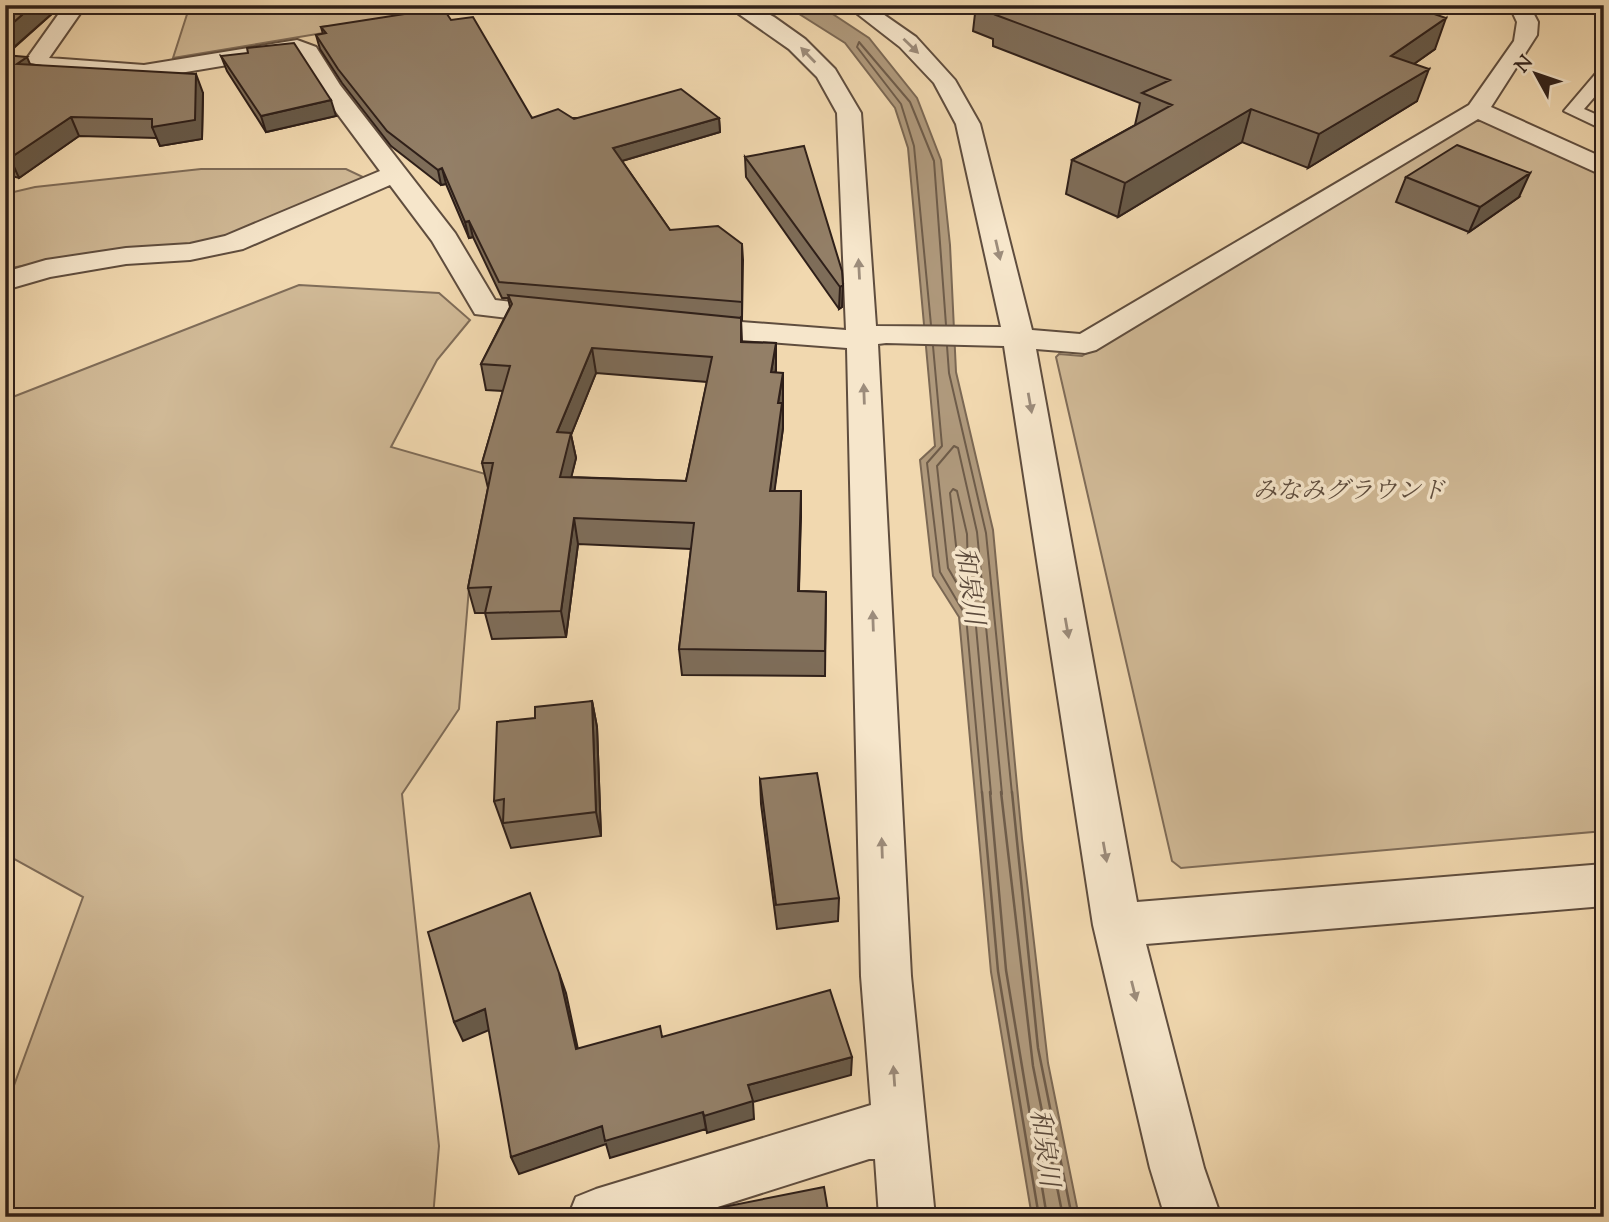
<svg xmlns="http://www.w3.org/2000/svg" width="1609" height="1222" font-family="'Sorts Mill Goudy','Noto Serif JP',serif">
<rect width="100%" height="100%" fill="#f1d8af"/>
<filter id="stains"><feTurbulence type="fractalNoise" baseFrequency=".00286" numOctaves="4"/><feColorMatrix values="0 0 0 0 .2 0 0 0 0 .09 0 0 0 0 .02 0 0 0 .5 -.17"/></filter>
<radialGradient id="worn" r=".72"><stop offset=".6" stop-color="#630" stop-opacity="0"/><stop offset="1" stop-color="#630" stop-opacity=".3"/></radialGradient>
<path fill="#d0b996" stroke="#7f6c58" stroke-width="2" d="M190,5H393L402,8L397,35L341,30L173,58Z
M411,5H584C530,11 464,19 411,5Z
M1470,119H1485L1604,171V831L1181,868L1172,861L1056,357L1059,354L1082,356Z
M201,169H346L365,178L259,227L185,247L90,254L5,269V194L35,187Z
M299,285L439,293L470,320L437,360L391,447L489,475L506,526L470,576L459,709L402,794L439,1146L433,1217H5V1110L83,897L5,854V400Z"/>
<path fill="#af997c" stroke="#7b6854" stroke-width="2" d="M785,5H819L869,38L917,98L941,160L950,245L956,372L993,530L1022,839L1048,1063L1079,1217H1032L991,972L959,617L933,576L920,460L935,446L908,148L895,108L845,43Z"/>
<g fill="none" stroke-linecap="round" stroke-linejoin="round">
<path stroke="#6e5c4a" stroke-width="2" d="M931,325L914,146L901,104L857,47L859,42L910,102L934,161L946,325
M933,346L942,446L927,463L940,572L966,616L982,794
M947,346L949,373L986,533L1012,794
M953,489L957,491L967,534L968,574L958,563L950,493Z
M991,794L975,615L948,568L937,466L954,446L958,448L977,532L1002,794"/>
<path stroke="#6e5c4a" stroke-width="2.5" d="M982,792L998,971L1039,1217
M990,792L1006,970L1047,1217
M1001,792L1033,1066L1063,1217
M1012,792L1038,1048L1072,1217"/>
<defs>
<path id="service" d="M1604,70V86L1584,109L1604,118V130L1564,111L1598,71Z"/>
<path id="minor" d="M65,5H86L49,58L144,65L297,40L316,47L340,85L455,233L495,300L570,309L574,315L570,321L559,324L475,314L432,241L390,185L243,249L190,260L126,264L50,277L5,290V272L46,260L126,248L190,244L225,236L380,171L322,93L300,56L294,54L144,79L26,69L23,64Z
M726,5H752L774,17L805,39L835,69L861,113L876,326L1001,327L956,124L934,83L900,47L846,5H870L916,37L955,80L980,124L1032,330L1080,334L1469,105L1514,41L1517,22L1509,5H1529L1538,22L1537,35L1491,107L1604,158V176L1478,119L1096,350L1085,353L1036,349L1137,902L1604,864V906L1146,944L1204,1168L1221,1217H1165L1150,1168L1093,925L1004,346L886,343L878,344L911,976L935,1217H879L875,1159H869L686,1217H568L576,1197L596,1189L871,1105L861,976L847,348L689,336L678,333L674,327L678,321L689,318L846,330L837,113L817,77L789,49Z"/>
</defs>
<use href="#service" stroke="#5f4d3e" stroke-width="4"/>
<use href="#minor" stroke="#5f4d3e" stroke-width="4"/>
<use href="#service" fill="#f6e6cb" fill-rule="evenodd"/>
<use href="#minor" fill="#f6e6cb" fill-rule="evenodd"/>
</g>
<path fill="#7e6d59" stroke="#2e1f19" stroke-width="2" fill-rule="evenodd" d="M5,5H56L53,8L55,11L6,55L30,64L203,93L202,139L160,146L157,138L79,136L19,178L12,176L5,181Z
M976,5H1408L1435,49L1414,64L1417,101L1308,168L1242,142L1118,217L1066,194L1072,160L1135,125L1140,103L993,46V39L973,31Z
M451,20L532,118H719L720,132L622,161L670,230L742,244V319L741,318L742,342L776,343V372L783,398L782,406L783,428L774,491H801L799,591L826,592L825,676L682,675L679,649L691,549L578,544L566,637L492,639L485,613H475L468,588L488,488L482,463L503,391L486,390L481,364L510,307L508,298H502L473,237L469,238L446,184L441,185L391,146L342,83L320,49L316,35L323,34L321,27ZM596,373L707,382L686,481L571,477L576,458L571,435Z
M221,56L336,116L266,132L227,71Z
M745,157L842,271V307L839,309L746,177Z
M1406,177L1519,197L1469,232L1396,202Z
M592,701L597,727L601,836L511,848L494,801L535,718Z
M760,779L839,898L838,921L777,929L761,804Z"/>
<path fill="#675948" stroke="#2e1f19" stroke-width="2" d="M33,5H56L53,8L55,11L5,55V30Z
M1446,18L1435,49L1380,88L1391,56Z
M27,57L35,76L17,64Z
M1429,69L1417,101L1308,168L1319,134Z
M196,74L203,93L202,139L160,146L152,127Z
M331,100L336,116L266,132L261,116Z
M1251,109L1242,142L1118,217L1125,183Z
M71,117L79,136L19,178L10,158Z
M719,118L720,132L615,163L613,148Z
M5,163L12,176L5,181Z
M442,168L446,184L441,185L438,170Z
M1530,173L1519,197L1469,232L1480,207Z
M469,221L473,237L469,238L465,222Z
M742,244L743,260L742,319Z
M843,285L842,307L839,309L840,287Z
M776,343V369L771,398V372Z
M592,348L596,373L571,435L576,458L565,503L560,477L557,432Z
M783,373V428L771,517L770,491L778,403Z
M801,491V517L798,617V591Z
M574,518L578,544L566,637L561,611Z
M592,701L597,727L601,836L596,812Z
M559,973L566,993L582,1068L576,1049Z
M485,1009L494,1028L463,1041L454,1022Z
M852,1057L851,1075L753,1102L754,1119L707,1133L704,1116L748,1085Z
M703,1112L706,1129L610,1158L606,1144L519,1174L511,1157L602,1126Z"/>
<path fill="#937f67" stroke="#2e1f19" stroke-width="2" fill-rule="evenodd" d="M5,5H33L5,30Z
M988,5H1408L1446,18L1391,56L1429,69L1319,134L1251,109L1125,183L1072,160L1172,105L1142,93L1170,80L996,15L1004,11Z
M443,8L451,20L473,17L532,118L558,109L574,119L681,89L719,118L613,148L670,230L718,226L742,244V302L499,282L469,221L465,222L442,168L438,170L387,131L338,69L316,35L326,33L321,27Z
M294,43L331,100L261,116L221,56L248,53L247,48Z
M5,55L27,57L17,64L196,74L195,120L152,127V119L71,117L10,158L5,157Z
M1457,145L1530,173L1480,207L1406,177Z
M804,146L842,271L843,285L840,287L745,157Z
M508,295L741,318V342L776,343L771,372L783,373L778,403H782L770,491H801L798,591L826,592L825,651L679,649L694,523L574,518L561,611L485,613L491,587L468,588L493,463H482L510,366L481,364L512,304ZM592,348L712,357L686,481L560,477L571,433L557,432Z
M592,701L596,812L503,823L504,799L494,801L497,722L535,718V707Z
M817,773L839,898L776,905L760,779Z
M530,893L559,973L576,1049L660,1026L662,1037L830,990L852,1057L748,1085L753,1101L704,1116L703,1112L605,1141L602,1126L511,1157L485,1009L454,1022L428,932Z
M824,1187L829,1217H698V1212Z"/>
<defs><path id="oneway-solid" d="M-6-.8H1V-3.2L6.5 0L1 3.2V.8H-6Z" transform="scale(1.75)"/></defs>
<g fill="#9c8c7b">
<use href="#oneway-solid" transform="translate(911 46) rotate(44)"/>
<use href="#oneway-solid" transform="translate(808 55) rotate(-134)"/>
<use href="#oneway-solid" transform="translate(998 250) rotate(77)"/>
<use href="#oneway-solid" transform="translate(859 269) rotate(-93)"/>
<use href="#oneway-solid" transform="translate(864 394) rotate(-92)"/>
<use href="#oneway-solid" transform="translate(1030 403) rotate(80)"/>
<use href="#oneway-solid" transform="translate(873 621) rotate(-92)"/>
<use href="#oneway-solid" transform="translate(1067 628) rotate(80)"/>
<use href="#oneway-solid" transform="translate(882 848) rotate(-92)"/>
<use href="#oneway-solid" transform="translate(1105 852) rotate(80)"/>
<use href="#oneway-solid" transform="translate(1134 991) rotate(76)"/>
<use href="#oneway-solid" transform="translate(894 1076) rotate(-94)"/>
</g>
<g text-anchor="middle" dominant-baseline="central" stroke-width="7" stroke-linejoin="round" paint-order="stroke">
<g font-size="24" font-style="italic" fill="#5f4d3e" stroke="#f6e6cb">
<text x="1349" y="492">みなみグラウンド</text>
</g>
<g font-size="26" font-style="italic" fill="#5b4a3c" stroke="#f6e6cb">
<text transform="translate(968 586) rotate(82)">和泉川</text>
<text transform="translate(1043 1148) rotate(82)">和泉川</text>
</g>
</g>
<rect width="1609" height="1222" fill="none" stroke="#f1d8af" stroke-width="28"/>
<rect x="7" y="7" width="1595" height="1208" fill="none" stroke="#2e1f19" stroke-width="3.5"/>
<rect x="14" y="14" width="1581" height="1194" fill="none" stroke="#2e1f19" stroke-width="2"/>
<g transform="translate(1536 74) rotate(310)" stroke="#f6e6cb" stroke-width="5" paint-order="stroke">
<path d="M0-5L12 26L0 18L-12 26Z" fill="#2e1f19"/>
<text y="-10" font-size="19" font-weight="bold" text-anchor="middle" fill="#2e1f19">N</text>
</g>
<rect width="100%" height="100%" filter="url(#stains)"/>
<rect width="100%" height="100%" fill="url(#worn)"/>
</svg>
